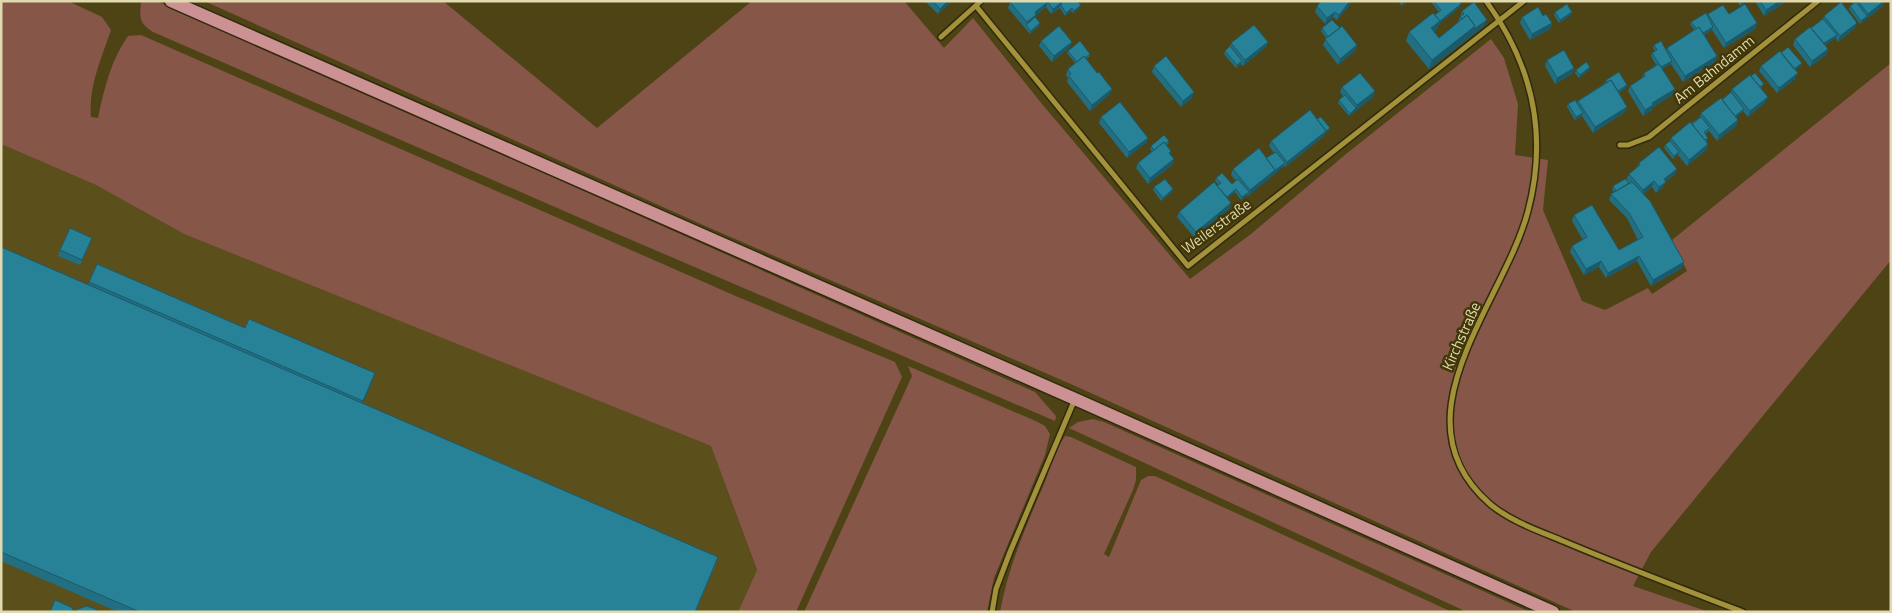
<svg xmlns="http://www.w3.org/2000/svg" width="1892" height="613" font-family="'Titillium Web',sans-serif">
<rect width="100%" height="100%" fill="#4d4314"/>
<path fill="#5b501c" d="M1,144L96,185L184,234L711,446L757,571L738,612H1Z"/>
<path fill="#865648" d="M1,1H68L102,17L111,30C102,57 88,87 91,117L98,118C104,89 111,60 128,36L141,35L738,297L895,362L902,377L796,612H738L757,570L711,446L184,234L96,185L1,144Z
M141,1H157L1035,392L1056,416L1055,421L594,224L153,32C138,22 140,18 141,1Z
M204,1H443L597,128L752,1H904L944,48L973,18L1042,104L1190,279L1251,234L1346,154L1491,39L1504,58L1518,104L1515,155L1548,160L1543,210L1582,301L1605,310L1648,288L1652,294L1687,271L1672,240L1891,63V260L1651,552L1633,586L1709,612H1576L1073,385L712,229Z
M908,366L1038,422L1045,426L1050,434L1045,455L994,578L987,612H804L912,376Z
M1093,419L1104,422L1530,612H1467L1069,428L1078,422Z
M1065,436L1071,437L1136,467V480L1133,490L1104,554L1109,557L1141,480L1148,476H1155L1452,612H1000C1008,566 1028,522 1046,479C1051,465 1056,448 1065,436Z"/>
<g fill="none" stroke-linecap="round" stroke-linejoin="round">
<defs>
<path id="street" d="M1486,1C1532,64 1548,135 1528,211C1504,303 1391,418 1490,504C1510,521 1539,531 1563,541C1622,566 1683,589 1743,612
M976,6L1188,266L1524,1
M941,37L981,1
M1620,145H1628L1649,137L1818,1
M992,612L996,589L1010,552L1075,399"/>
<path id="primary" d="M171,1L1075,399L1553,612"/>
</defs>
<use href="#street" stroke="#2f2a0e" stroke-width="8"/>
<use href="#primary" stroke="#2f2a0e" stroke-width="15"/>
<use href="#street" stroke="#a4923a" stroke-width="5"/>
<use href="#primary" stroke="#cc9193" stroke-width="12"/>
</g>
<path fill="#226f82" d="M925,1H952L938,14Z
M1077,1L1079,8L1073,13L1071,11L1065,16L1060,8L1051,14L1046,7L1036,15L1035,17L1040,23L1039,26L1030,34L1008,8L1010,2Z
M1353,1L1337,20L1333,17L1325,24L1315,12L1317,6Z
M1398,1H1408L1402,6Z
M1431,1H1460V7L1439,24L1437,29L1434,32L1439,38L1458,22L1462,11L1484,26L1429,69L1406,41L1409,32L1439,12L1431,2Z
M1737,1H1747L1740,6Z
M1755,1H1787L1764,16Z
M1852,1H1884L1883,6L1860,24L1849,9L1850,6L1853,3Z
M1555,12L1571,15L1559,23L1554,15Z
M1708,14H1729L1757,23L1755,29L1724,48L1712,30L1704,35L1717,56L1715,62L1683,82L1671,64L1662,69L1675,89L1672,95L1652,108L1651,111L1643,116L1628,91L1630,86L1642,78L1644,73L1656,65L1651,56L1652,53L1655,51L1653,48L1654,45L1666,50L1667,48L1694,30L1690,24L1691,22L1707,16Z
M1543,16L1552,23L1550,29L1530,40L1520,23L1522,17Z
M1824,16L1855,28L1838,42L1836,38L1825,45L1828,49L1826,55L1810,67L1793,45L1795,39L1823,19Z
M1322,28L1357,45L1355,51L1338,65L1323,45L1326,38L1321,31Z
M1041,41L1072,42L1069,48L1052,62L1039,46Z
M1268,42L1266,47L1243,66L1241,64L1236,68L1224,54L1225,51L1230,46L1231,43Z
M1068,51L1090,54L1089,57L1086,59L1097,73L1112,89L1110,94L1090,111L1067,82L1068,78L1066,75L1068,69L1075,63L1067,53Z
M1781,53L1802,63L1800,66L1795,70V79L1777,93L1759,71L1761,66Z
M1547,60L1574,68L1572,74L1555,84L1545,66Z
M1154,66L1192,98L1181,107L1152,72Z
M1576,70H1589L1579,78L1575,73Z
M1606,80L1626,88L1619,93L1627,107L1625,112L1593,133L1582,116L1575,120L1567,107L1568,104L1577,103L1578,101L1605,83Z
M1342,87L1373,97L1349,116L1338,103L1339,100L1343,96L1340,92Z
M1763,87L1761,88L1766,102L1748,117L1743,111L1736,117L1738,120L1736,126L1717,141L1709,131L1705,134L1707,141L1706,142L1708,144L1706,150L1687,166L1678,155L1673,159L1664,148L1665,145L1670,141L1671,138L1700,117L1701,113L1722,100L1731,92L1732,89Z
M1101,117L1148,138L1146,143L1127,158L1099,123Z
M1317,119L1330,128L1328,131L1325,133L1324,136L1285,167L1284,166L1248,196L1247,195L1241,200L1235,192L1228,198L1229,209L1194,237L1177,217L1179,212L1219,185L1215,181L1216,178L1232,184L1236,181L1231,175L1233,169L1266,158L1274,153L1269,146L1271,141Z
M1169,141L1168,144L1166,145L1171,151L1170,154L1174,159L1172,165L1148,184L1136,168L1138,163L1152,151L1150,149L1151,146Z
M1639,163L1675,174L1665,182L1663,187L1656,193L1652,187L1643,194L1684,262L1682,268L1651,286L1637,261L1606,278L1599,267L1584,275L1570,252L1572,246L1583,240L1572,221L1574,215L1619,250L1638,240L1627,218L1609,200L1611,194L1614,192L1612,189L1613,186L1626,180L1629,174L1637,167Z
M1154,187L1172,192L1161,201L1153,190Z
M90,244L80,265L58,256L60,250Z
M1,247L88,285L97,264L245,328L371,384L362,403L715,566L695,612H118L1,561Z"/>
<path fill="#1b5a6a" d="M948,1H952L938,14L940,9Z
M1350,1H1353L1337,20L1339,15Z
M1403,1H1408L1402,6Z
M1745,1H1747L1740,6L1741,4Z
M1780,1H1787L1764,16L1766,10Z
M1884,1L1883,6L1860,24L1861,21L1867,16L1868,14Z
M1048,2L1046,7L1036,15L1034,20L1026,25L1027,22L1035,12Z
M1062,2L1060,7L1051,14L1053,9Z
M1461,4L1460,7L1439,24L1437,29L1428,36L1431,28Z
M1081,5L1079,8L1073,13L1074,11Z
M1072,8L1071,11L1065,16L1066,13Z
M1335,12L1333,17L1325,24L1327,18Z
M1572,12L1571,15L1559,23L1560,20Z
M1487,20L1484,26L1472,35L1474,29Z
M1040,23L1039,26L1030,34L1031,31Z
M1552,23L1550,29L1530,40L1532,34Z
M1757,23L1755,29L1724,48L1726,43Z
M1857,23L1855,28L1838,42L1840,36Z
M1475,26L1472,35L1429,69L1432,60Z
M1713,27L1712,30L1700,37L1701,34Z
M1837,35L1836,38L1820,48L1821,45Z
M1072,42L1069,48L1052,62L1054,56Z
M1268,42L1266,47L1243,66L1245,60Z
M1357,45L1355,51L1338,65L1340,59Z
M1828,49L1826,55L1810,67L1812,61Z
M1717,56L1715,62L1683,82L1685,76Z
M1242,61L1241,64L1236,68L1237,65Z
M1672,61L1671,64L1659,70L1660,67Z
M1802,63L1800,66L1791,74L1792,71Z
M1590,67L1589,70L1579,78L1580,75Z
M1574,68L1572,74L1555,84L1557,78Z
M1798,73L1795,79L1777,93L1779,88Z
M1627,85L1626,88L1614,96L1616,93Z
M1112,89L1110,94L1090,111L1092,105Z
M1675,89L1672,95L1652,108L1651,111L1643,116L1645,110L1652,103Z
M1375,91L1373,97L1349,116L1350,114L1356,108L1357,105Z
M1194,92L1192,98L1181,107L1183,101Z
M1768,97L1766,102L1748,117L1750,111Z
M1627,107L1625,112L1593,133L1595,127Z
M1744,109L1743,111L1732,121L1733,118Z
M1583,113L1582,116L1575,120L1576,117Z
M1738,120L1736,126L1717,141L1719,135Z
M1330,128L1328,131L1325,133L1324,136L1285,167L1287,162Z
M1148,138L1146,143L1127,158L1129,152Z
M1708,144L1706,150L1687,166L1689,160Z
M1679,152L1678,155L1673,159L1674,156Z
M1174,159L1172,165L1148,184L1150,178Z
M1285,163L1284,166L1273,176L1248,196L1250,190Z
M1677,169L1675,174L1665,182L1663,187L1656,193L1659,187L1664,179Z
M1654,181L1652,187L1641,196L1643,190Z
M1173,189L1172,192L1161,201L1163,198Z
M1236,189L1235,192L1223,202L1224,199Z
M1249,192L1247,195L1241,200L1242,197Z
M1231,203L1229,209L1194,237L1196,232Z
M1639,256L1637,261L1606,278L1608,273Z
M1601,261L1599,267L1584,275L1586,269Z
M1684,262L1682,268L1651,286L1653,280Z
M375,373L371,384L359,412L363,401Z"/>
<path fill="#278197" stroke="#1b5a6a" d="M933,1H948L940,9Z
M1011,1H1062V2L1053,9L1048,2L1035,12L1036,15L1027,22L1010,2Z
M1062,1H1077L1081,5L1074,11L1072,8L1066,13L1061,5Z
M1321,1H1350L1339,15L1335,12L1327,18L1317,6Z
M1433,1H1460L1461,4L1440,21L1435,15L1441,10Z
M1760,1H1780L1766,10Z
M1858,1H1884L1868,14Z
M1474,2L1487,20L1474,29L1475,26L1467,15L1462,19L1460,16L1464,14L1462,11Z
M1841,2L1857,23L1840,36L1824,16Z
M1856,2L1867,16L1861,21L1850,6Z
M1567,4L1572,12L1560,20L1555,12Z
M1745,4L1757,23L1726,43L1708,14L1723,5L1729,14Z
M1538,7L1543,16L1546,14L1552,23L1532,34L1522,17Z
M1433,13L1440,21L1431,28L1439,38L1467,15L1475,26L1432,60L1409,32Z
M1706,13L1713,27L1703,33L1699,27L1697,29L1691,22Z
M1035,17L1040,23L1031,31L1026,25Z
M1823,19L1837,35L1824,43L1811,28Z
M1332,20L1340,28L1328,37L1322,28Z
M1254,25L1268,42L1245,60L1231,43Z
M1059,26L1072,42L1054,56L1041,41Z
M1342,26L1357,45L1340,59L1325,39Z
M1699,27L1717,56L1685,76L1667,48Z
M1810,27L1828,49L1812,61L1795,39Z
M1080,41L1090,54L1085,58L1084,56L1077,62L1068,51Z
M1661,41L1672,61L1661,67L1652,53L1657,50L1654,45Z
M1230,46L1242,61L1237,65L1225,51Z
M1788,47L1802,63L1794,69L1781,53Z
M1564,50L1574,68L1557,78L1547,60Z
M1780,51L1798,73L1779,88L1761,66Z
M1084,56L1097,73L1099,72L1112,89L1092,105L1069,76L1071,74L1068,69Z
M1166,56L1194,92L1183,101L1154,66Z
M1586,62L1590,67L1580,75L1576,70Z
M1659,64L1675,89L1652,103L1653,105L1645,110L1630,86L1645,76L1644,73Z
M1619,72L1627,85L1618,91L1611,80L1607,82L1606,80Z
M1360,73L1375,91L1357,105L1342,87Z
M1755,73L1764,84L1760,87L1751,76Z
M1750,75L1768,97L1750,111L1732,89Z
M1611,80L1627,107L1595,127L1578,101Z
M1731,92L1744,109L1735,116L1722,100Z
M1345,95L1356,108L1350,114L1339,100Z
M1721,98L1738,120L1719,135L1701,113Z
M1575,100L1583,113L1576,117L1568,104Z
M1120,102L1148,138L1129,152L1101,117Z
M1310,110L1326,131L1287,162L1271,141Z
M1321,117L1330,128L1326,131L1317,119Z
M1701,117L1710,128L1704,132L1708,138L1705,140L1692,124Z
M1690,122L1708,144L1689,160L1671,138Z
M1164,135L1169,141L1165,144L1164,142L1154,150L1151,146Z
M1670,141L1679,152L1674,156L1665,145Z
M1164,142L1171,151L1169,153L1174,159L1150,178L1138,163Z
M1659,147L1677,169L1664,179L1666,182L1659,187L1654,181L1643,190L1629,174L1640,165L1639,163Z
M1259,148L1275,170L1250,190L1233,169Z
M1276,152L1285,163L1274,171L1275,170L1266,158Z
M1222,173L1232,184L1238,179L1249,192L1242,197L1236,189L1227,197L1217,186L1221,183L1216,178Z
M1165,179L1173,189L1163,198L1154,187Z
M1625,179L1629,183L1616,191L1613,186Z
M1214,182L1231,203L1196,232L1179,212Z
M1632,182L1650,201L1684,262L1653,280L1639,256L1608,273L1601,261L1586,269L1572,246L1587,237L1574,215L1592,205L1619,250L1643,237L1629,213L1611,194Z
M70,228L92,238L82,260L60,250Z
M1,247L718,557L695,612H140L1,552Z
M97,264L245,328L249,319L375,373L363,401L89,282Z
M55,600L73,608L71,612H50Z
M87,606L95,609L98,612H75L78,609Z"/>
<g text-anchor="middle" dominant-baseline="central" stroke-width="5" stroke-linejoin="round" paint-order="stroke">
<g font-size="15" fill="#e1d9b0" stroke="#423807">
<text transform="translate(1714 69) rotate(-39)">Am Bahndamm</text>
<text transform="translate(1216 226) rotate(-36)">Weilerstraße</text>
<text transform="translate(1461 336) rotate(-66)">Kirchstraße</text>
</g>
</g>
<rect width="1892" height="613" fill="none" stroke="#e1d9b0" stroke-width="5"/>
</svg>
